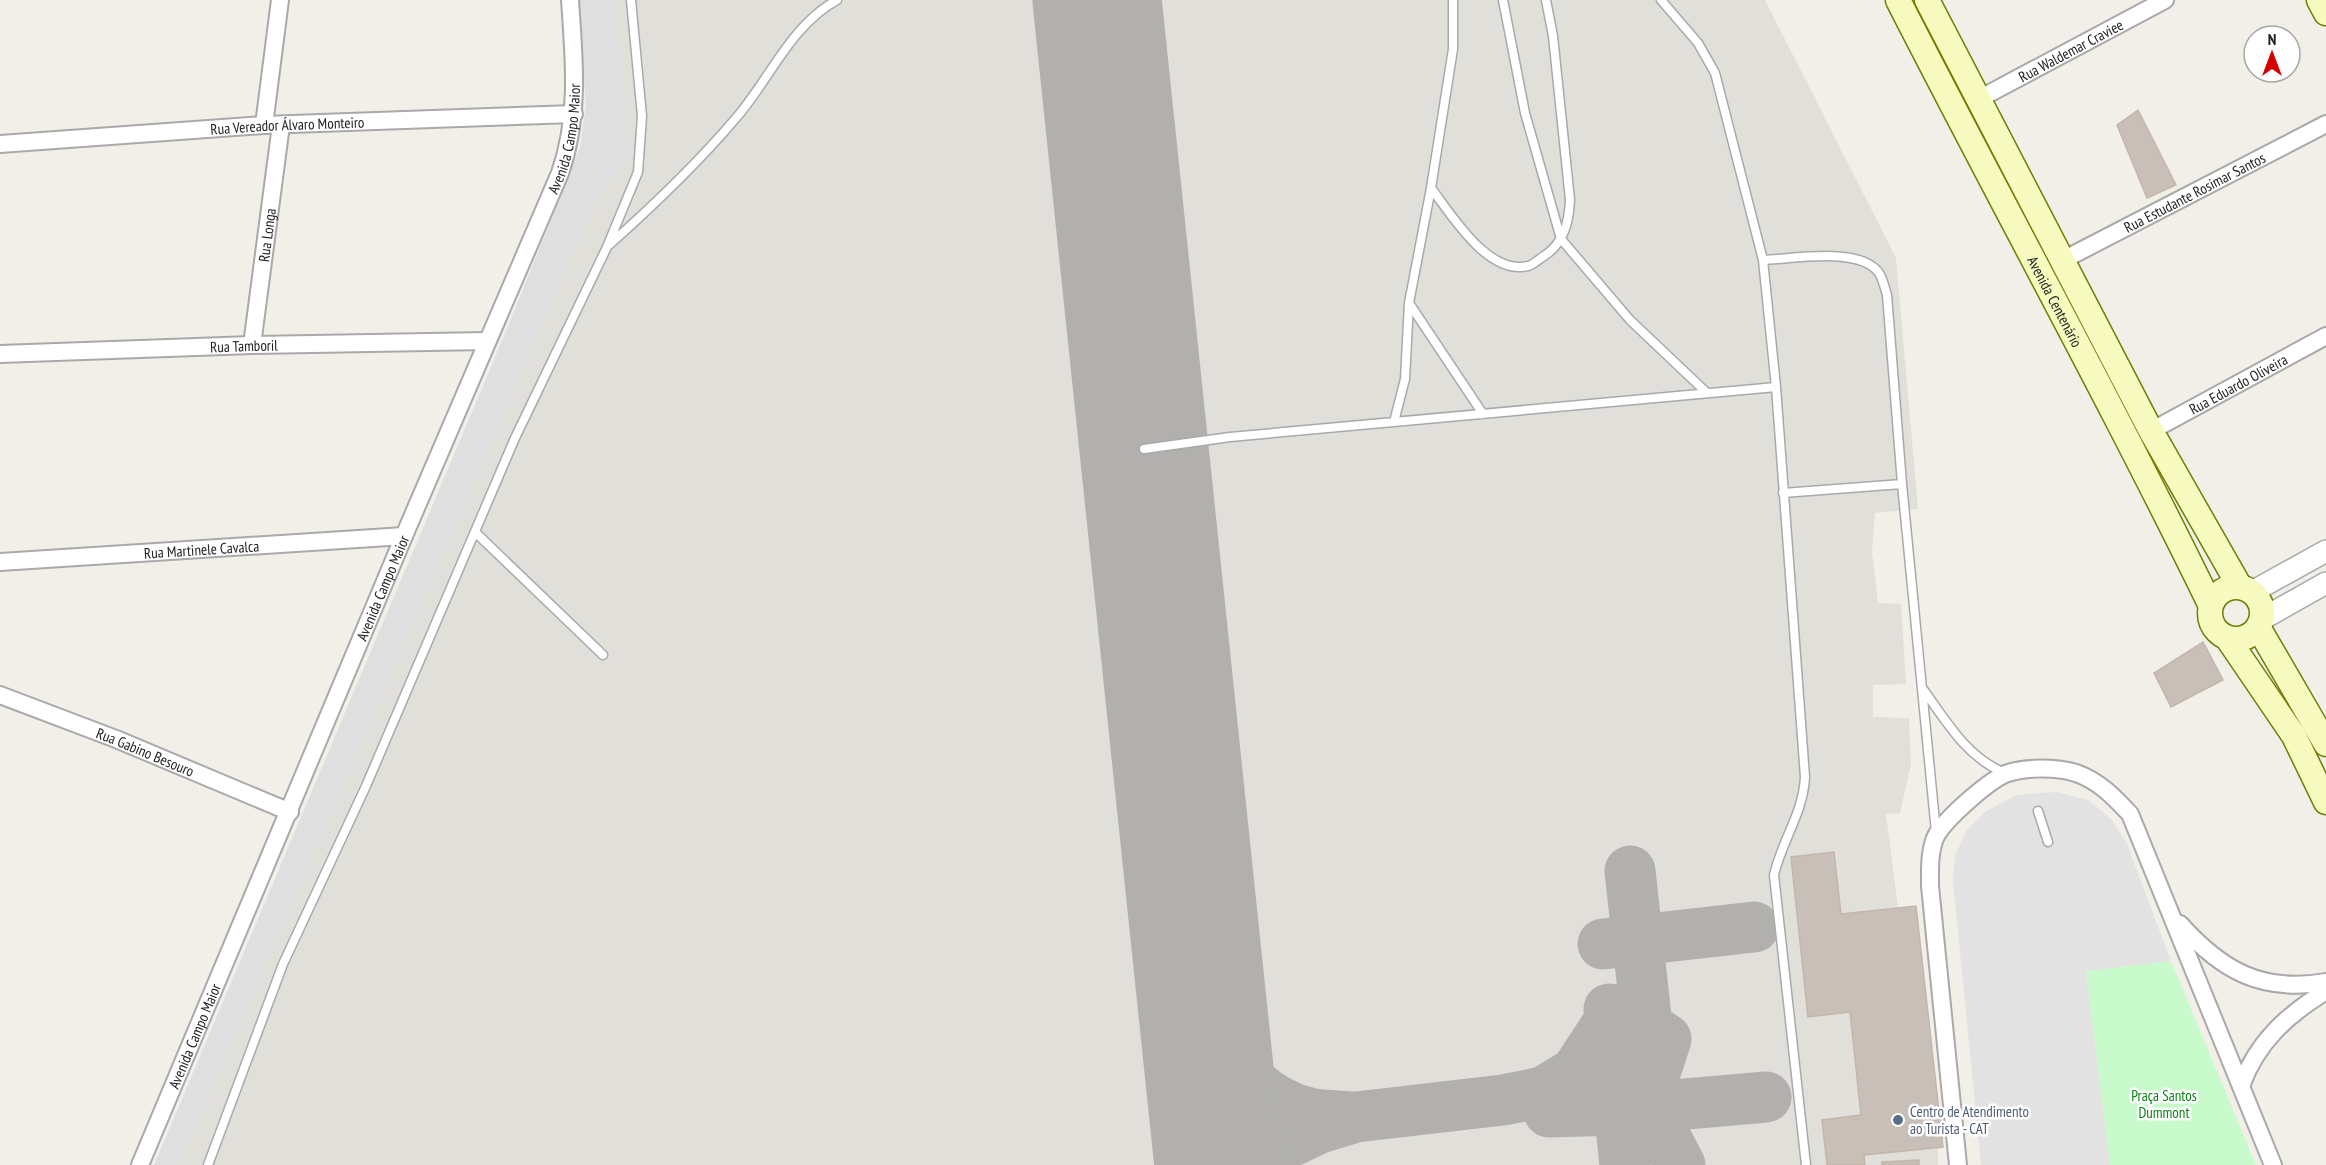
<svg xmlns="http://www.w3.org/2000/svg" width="2326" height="1165" font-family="'PT Sans Narrow',sans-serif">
<rect width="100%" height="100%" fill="#f2efe9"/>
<path fill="#e0dfdf" d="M577,0H614L631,158L597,198L179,1165H154L507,329L580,147L586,105Z"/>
<path fill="#e1dfda" d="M614,0H1765L1896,258L1918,509L1875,513L1872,551L1878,603L1901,604L1906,684L1873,685V717L1909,718L1911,764L1900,813L1886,814L1898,908L1916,906L1943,1147L1938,1148V1165H179L597,197L630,158Z"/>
<path fill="#c8facc" d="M2171,961L2256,1165H2110L2086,971Z"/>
<path fill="#e2e2e2" d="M2057,792L2088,800L2111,819L2127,844L2171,961L2086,971L2110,1165H1981L1953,881L1955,856L1966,831L1985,812L2016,795Z"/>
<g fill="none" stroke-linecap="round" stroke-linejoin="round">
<path stroke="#b1b0ac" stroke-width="51" d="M1630,871L1647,1026L1666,1039L1653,1079L1656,1106L1658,1123L1680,1165
M1603,944L1754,927
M1609,1009L1625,1165
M1205,1025C1232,1063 1260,1102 1309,1113C1324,1116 1340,1116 1356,1117
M1549,1112L1618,1110L1766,1097
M1266,1165L1286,1144L1317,1129L1356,1117L1503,1100L1543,1092L1576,1072L1610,1020"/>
<path stroke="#b1b0ac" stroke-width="129" d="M1097,0L1219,1165"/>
</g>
<path fill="#c7bfb8" stroke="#c4b6ab" stroke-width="1.5" d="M2138,110L2176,185L2147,198L2117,125Z
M2203,642L2223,680L2171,707L2154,673Z
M1834,852L1841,914L1916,906L1943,1147L1864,1155L1865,1165H1827L1822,1120L1861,1115L1850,1012L1808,1017L1791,857Z
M1919,1160V1165H1882V1162Z"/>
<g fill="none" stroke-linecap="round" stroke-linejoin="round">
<defs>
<path id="service" d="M1503,0L1525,113L1561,239L1630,320L1707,393
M1661,0L1698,43L1715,73L1763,260L1776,387
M1431,188C1451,214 1488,276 1528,266C1533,265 1539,259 1544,256C1564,243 1569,222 1570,200L1553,36L1546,0
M609,245C654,205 697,164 736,118C770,79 790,26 837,0
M1763,260C1793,259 1860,246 1879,273C1883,279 1885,289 1887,295L1902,484L1936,832
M1409,303L1483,414
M1394,422L1405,379L1409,303L1431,188L1453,49V0
M1144,449L1230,437L1776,387L1805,777C1803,814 1782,840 1774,875L1806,1165
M1783,493L1902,484
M475,532L603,655
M1923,689C1946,721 1967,758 2005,773
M2038,811L2048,842
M208,1165L283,964L366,786L515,438L607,247L638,172L642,116L631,0"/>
<g id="minor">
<path id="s1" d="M1977,100L2165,0"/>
<path d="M264,125L280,0"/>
<path id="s2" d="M0,144L264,125L574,114"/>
<path id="s3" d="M2063,260L2326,124"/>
<path id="s4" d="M252,345L281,125"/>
<path id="s5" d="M0,354L252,345L487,341"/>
<path id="s6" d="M2151,431L2326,336"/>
<path id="s7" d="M0,562L404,536"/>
<path id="s8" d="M0,695L116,739L290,812"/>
<path d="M2180,924C2222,971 2262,993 2326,982"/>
<path d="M2241,1086C2257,1042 2287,1015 2326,991"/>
<path id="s9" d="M140,1165L404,536L560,173C580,116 574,59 570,0"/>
<path d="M1958,1165L1930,886C1930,870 1929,851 1936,836C1945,819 1990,779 2008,773C2027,767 2057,767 2076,773C2099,781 2114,797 2130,814L2273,1165"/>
</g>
<path id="tertiary" d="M2252,592L2326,551
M2262,619L2326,583"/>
<g id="secondary">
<path id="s10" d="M1898,0C2001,202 2111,401 2210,604"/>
<path d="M1927,0L2151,431L2240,587"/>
<path d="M2319,0L2326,13"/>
<circle cx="2236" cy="613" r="26"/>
<path d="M2258,627L2326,744"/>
<path d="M2228,639L2294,736L2326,802"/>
</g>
</defs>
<use href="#service" stroke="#a9a9a9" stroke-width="11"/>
<use href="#minor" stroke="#a9a9a9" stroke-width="20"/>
<use href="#tertiary" stroke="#a9a9a9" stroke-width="24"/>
<use href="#secondary" stroke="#707d05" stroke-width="27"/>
<use href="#service" stroke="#fff" stroke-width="8"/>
<use href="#minor" stroke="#fff" stroke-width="16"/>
<use href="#tertiary" stroke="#fff" stroke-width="21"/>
<use href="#secondary" stroke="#f7fabf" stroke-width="24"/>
</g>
<circle fill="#5c6f8a" stroke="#fff" stroke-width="2" cx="1898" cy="1120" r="6"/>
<g text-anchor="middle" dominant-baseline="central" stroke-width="5" stroke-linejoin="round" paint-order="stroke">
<g font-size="15" fill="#222" stroke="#fff">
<text stroke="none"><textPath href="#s1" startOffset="106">Rua Waldemar Craviee</textPath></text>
<text stroke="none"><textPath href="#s2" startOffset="288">Rua Vereador Álvaro Monteiro</textPath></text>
<text stroke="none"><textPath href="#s9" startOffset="1112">Avenida Campo Maior</textPath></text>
<text stroke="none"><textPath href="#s3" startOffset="148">Rua Estudante Rosimar Santos</textPath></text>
<text stroke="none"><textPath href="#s4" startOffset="111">Rua Longa</textPath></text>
<text stroke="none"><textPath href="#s10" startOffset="340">Avenida Centenário</textPath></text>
<text stroke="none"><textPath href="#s5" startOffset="244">Rua Tamboril</textPath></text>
<text stroke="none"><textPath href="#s6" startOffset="99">Rua Eduardo Oliveira</textPath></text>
<text stroke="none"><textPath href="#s7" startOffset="202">Rua Martinele Cavalca</textPath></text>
<text stroke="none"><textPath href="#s9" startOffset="626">Avenida Campo Maior</textPath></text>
<text stroke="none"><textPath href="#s8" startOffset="156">Rua Gabino Besouro</textPath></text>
<text stroke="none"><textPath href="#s9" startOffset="140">Avenida Campo Maior</textPath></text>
</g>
<g font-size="15" fill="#0c8416" stroke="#fff">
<text x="2164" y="1095">Praça Santos<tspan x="2164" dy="17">Dummont</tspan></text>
</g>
<g font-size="15" fill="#4e5e75" stroke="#fff" text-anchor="start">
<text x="1910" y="1111">Centro de Atendimento<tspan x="1910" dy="17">ao Turista - CAT</tspan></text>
</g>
</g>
<g transform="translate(2272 54)"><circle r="28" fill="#ffffff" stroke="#a7a7a7" stroke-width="1.5"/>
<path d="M0-4.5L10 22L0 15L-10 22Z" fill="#d40000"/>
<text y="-9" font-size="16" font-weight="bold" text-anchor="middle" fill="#222222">N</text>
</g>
</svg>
